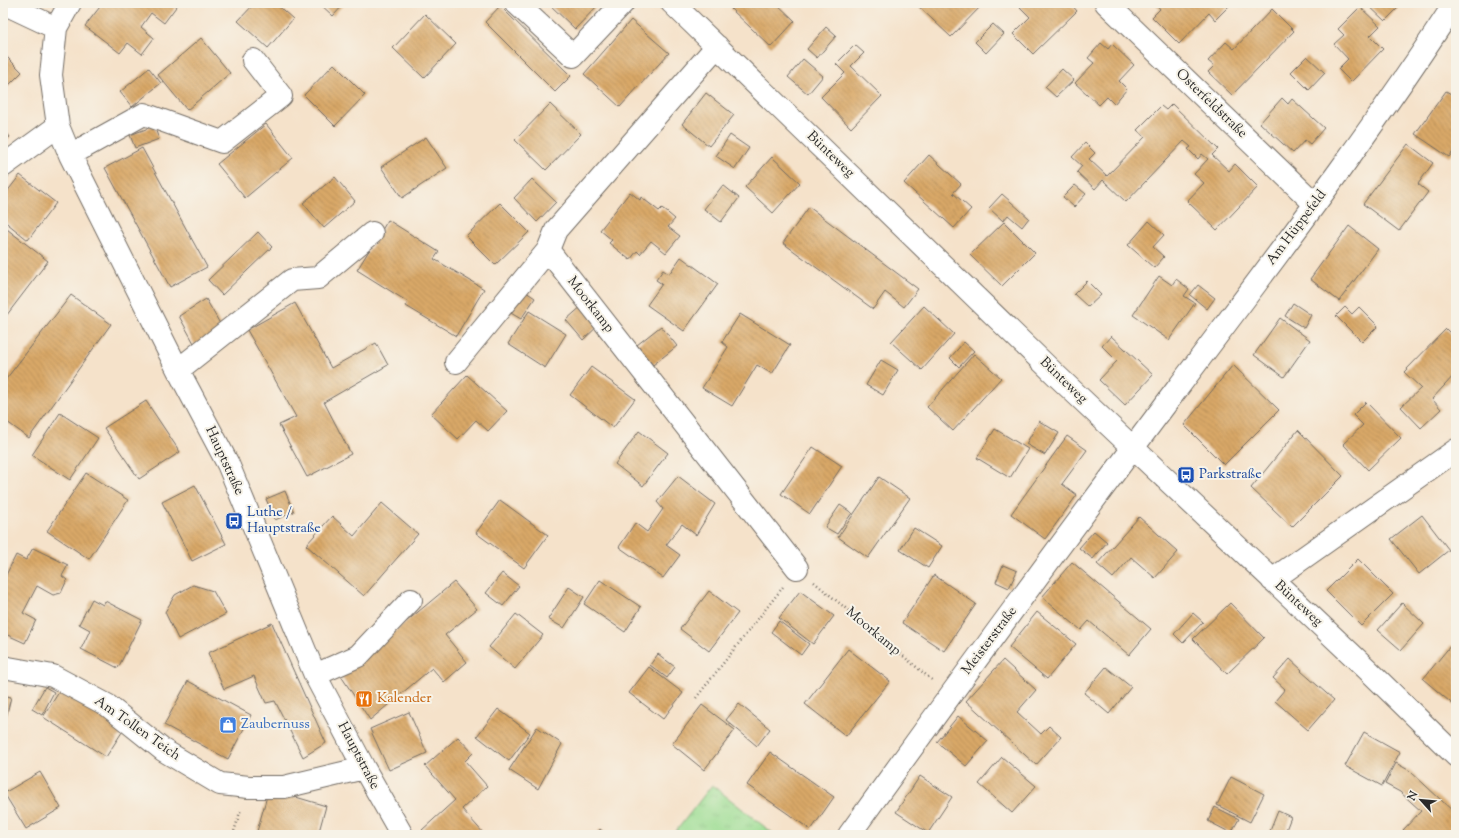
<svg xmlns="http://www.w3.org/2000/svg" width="1459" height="838" font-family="'Sorts Mill Goudy',serif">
<defs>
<pattern id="grass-tufts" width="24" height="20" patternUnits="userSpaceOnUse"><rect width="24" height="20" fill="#9cdd93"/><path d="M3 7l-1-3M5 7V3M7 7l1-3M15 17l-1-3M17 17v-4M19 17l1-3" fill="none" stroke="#87be7f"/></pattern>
<pattern id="building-back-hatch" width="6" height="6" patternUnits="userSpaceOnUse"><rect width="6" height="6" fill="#d9a867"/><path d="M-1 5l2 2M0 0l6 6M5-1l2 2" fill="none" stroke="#b08955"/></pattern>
</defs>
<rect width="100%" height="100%" fill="#f7f3e8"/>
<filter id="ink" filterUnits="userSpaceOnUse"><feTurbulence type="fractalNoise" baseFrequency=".025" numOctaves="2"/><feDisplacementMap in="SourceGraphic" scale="8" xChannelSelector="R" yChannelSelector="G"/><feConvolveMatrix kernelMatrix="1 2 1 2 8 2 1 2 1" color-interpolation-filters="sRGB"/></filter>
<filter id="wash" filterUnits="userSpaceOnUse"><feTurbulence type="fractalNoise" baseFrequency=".012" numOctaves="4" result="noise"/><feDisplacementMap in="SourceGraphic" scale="16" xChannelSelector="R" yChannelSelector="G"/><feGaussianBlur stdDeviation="0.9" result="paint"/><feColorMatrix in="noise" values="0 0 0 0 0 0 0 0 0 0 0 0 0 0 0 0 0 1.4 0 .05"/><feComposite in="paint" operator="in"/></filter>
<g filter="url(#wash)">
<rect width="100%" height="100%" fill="#f5e2ca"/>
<path fill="url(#grass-tufts)" stroke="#64845f" d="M712,785L775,835H673Z"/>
<g id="blocks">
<path fill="url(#building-back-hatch)" d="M103,3H179L164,23L151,13L141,27L154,38L142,54L128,43L120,53L85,26Z
M255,3H275L293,19L268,48L238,21Z
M319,3H345L333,16Z
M548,3H600L575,29Z
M736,3H776L795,21L771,47L731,9Z
M915,3H984L951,37Z
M1025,3H1070L1077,11L1033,54L1013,34L1030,17L1020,7Z
M1157,3H1232L1215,20L1209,13L1179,44L1152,17L1160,9L1156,4Z
M1366,3H1403L1385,21Z
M500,6L571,76L555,92L485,22Z
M1360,7L1380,26L1370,36L1383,49L1351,82L1338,69L1348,59L1334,44L1344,35L1338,29Z
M1272,9L1294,31L1232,95L1208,72L1214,66L1208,61L1226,42L1234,49Z
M425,14L456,44L424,78L393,48Z
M631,20L669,53L620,107L584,74Z
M993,24L1004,34L986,53L975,42Z
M826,27L836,36L817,58L807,49Z
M201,38L230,73L187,110L158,75Z
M1101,43L1108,49L1112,44L1134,65L1119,81L1127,89L1114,104L1107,97L1099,105L1075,83L1094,63L1088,58Z
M855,45L864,53L851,66L882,96L851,128L821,97L845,73L836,64Z
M3,53L22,72L3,91Z
M1307,56L1325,73L1309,90L1291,72Z
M803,59L823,76L808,94L788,77Z
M334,64L365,95L335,126L304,95Z
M149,68L161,83L132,107L120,92Z
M1062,69L1074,80L1056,97L1045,87Z
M1446,91L1456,97V148L1449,157L1415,134Z
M706,93L734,115L709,146L682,124Z
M1282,98L1288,104L1292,99L1324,128L1310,144L1305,140L1293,153L1260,123Z
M550,104L581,134L546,170L515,140Z
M1172,104L1218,149L1212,155L1229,171L1235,164L1258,187L1217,230L1187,201L1204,183L1194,174L1208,159L1202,154L1198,159L1188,149L1191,147L1184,141L1126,202L1103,180L1095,189L1077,172L1082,166L1072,157L1085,143L1095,153L1089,159L1107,176L1145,137L1137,130L1161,106L1166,110Z
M266,124L293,158L245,198L217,164Z
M154,126L159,139L135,148L130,135Z
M3,128L10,137L3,143Z
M730,135L749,148L735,169L716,156Z
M426,137L447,168L402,198L381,167Z
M1408,144L1433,163L1418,184L1428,192L1399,231L1363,204Z
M142,148L207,267L170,287L105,168Z
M929,155L961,184L953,193L971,209L954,228L904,183Z
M772,157L800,183L773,213L745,187Z
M20,175L56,203L28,240L3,220V197Z
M335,177L355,201L324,228L303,203Z
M532,179L556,202L537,222L514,198Z
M723,185L739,198L721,222L704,209Z
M1075,185L1086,194L1074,207L1063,197Z
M630,192L640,200L641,197L659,211L662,208L675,219L668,227L680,236L666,253L651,241L640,254L637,251L630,260L609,243L612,240L600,230Z
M1002,194L1029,218L1022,227L1008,215L1003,221L989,208Z
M500,203L529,232L495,265L466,236Z
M809,207L918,289L904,307L885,292L873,309L783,243Z
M388,220L439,252L434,259L484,289L456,336L406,306L408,302L357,270Z
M1149,221L1164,235L1153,247L1164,257L1154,268L1128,245Z
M1004,222L1035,253L1002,286L970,255Z
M3,226L48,261L3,320Z
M1349,226L1378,249L1339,301L1310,279Z
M258,232L272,247L222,295L208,280Z
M681,257L718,284L684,331L647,305L662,284L656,280L663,270L669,274Z
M1159,276L1172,285L1176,279L1189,289L1184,296L1195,303L1169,340L1133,315Z
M1087,281L1101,295L1088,307L1074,294Z
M1198,285L1215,298L1207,309L1190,295Z
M523,290L535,298L521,319L509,312Z
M71,295L111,324L29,438L3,419V383Z
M206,299L223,329L195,345L179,316Z
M295,303L331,368L376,343L388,365L324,402L351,454L307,477L279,425L296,417L247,330Z
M1293,303L1311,315L1304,328L1285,316Z
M583,305L600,324L583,340L566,320Z
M924,306L954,334L922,370L891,342Z
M1345,307L1352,314L1359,307L1378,326L1362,342L1336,316Z
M529,311L566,334L545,368L508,344Z
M740,314L790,345L772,374L757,365L732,406L702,388L728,347L722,342Z
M1280,318L1310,340L1284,377L1254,355Z
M661,326L677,346L653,365L637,345Z
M1446,329L1456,339V373L1432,399L1441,409L1421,428L1401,407L1421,388L1404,372Z
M1111,336L1153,375L1125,405L1099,380L1117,361L1102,346Z
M964,342L974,351L959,367L950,358Z
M974,354L1001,378L953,431L927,407Z
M881,360L898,370L883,395L866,385Z
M1233,365L1279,410L1224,465L1184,425Z
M591,367L635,399L613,428L570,395Z
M467,375L507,411L488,431L476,420L458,439L431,414Z
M146,401L180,452L139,479L104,428Z
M1366,402L1401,438L1368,470L1343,444L1363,425L1353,415Z
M60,413L98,438L70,480L32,455Z
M1039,421L1059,433L1045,455L1026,444Z
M995,429L1028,449L1010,478L977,458Z
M1298,430L1343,476L1292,527L1251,488Z
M639,431L668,453L643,486L615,464Z
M1067,436L1087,450L1062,484L1077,495L1045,539L1011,514Z
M813,447L842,466L810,514L781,494Z
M86,473L128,500L89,559L47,531Z
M678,476L715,504L696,535L682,524L666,545L680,555L663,578L619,547L635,523L647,532L663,509L657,502Z
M879,477L910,498L868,558L838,537Z
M195,485L226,544L192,561L162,502Z
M285,491L294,512L275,520L266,499Z
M500,500L548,535L524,568L476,533Z
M382,503L418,534L364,596L306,545L332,516L354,536Z
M840,505L852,513L837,534L825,527Z
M1422,515L1449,550L1419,574L1391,539Z
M1139,517L1178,552L1155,578L1131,557L1113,578L1097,564Z
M914,528L942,546L928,568L900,550Z
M1094,531L1107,542L1093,559L1079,548Z
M33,548L68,565L62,576L67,580L61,593L53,595L37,586L23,613L36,620L25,643L3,633V581L16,555L26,560Z
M1358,559L1393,594L1361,626L1326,591Z
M1072,562L1151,629L1129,655L1089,621L1081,630L1042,597Z
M1003,565L1017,571L1009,588L996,582Z
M502,573L519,586L503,606L486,593Z
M934,575L976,604L944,651L902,623Z
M600,580L641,607L625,632L584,604Z
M454,582L477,609L445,635L467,662L444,682L432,668L370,720L341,676Z
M193,585L213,591L226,614L178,639L165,612L175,595Z
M569,587L584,597L564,628L548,619Z
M709,591L738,613L709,651L680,629Z
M800,591L834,616L813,644L779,618Z
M92,599L103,605L105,601L142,620L118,668L81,649L90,630L79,624Z
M1230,603L1264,638L1227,674L1193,639Z
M1402,603L1424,624L1401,650L1378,630Z
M1037,612L1076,644L1047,679L1009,647Z
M1193,613L1203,622L1183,643L1174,634Z
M516,614L543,635L515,669L489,647Z
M779,621L809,644L801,655L771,632Z
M272,623L326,743L303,757L275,701L266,703L254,676L224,689L208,653Z
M1451,645L1456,649V707L1423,679Z
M848,649L890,681L846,736L805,704Z
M658,654L675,667L667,678L650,665Z
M1290,659L1302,670L1301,671L1334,700L1308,730L1275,701L1285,689L1273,678Z
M1003,660L1036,690L1017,712L1041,734L1049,726L1061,737L1036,765L966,701Z
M649,667L683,693L663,719L629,693Z
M1106,667L1131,687L1109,714L1084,693Z
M188,681L251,715L228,759L164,725Z
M45,687L54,692L42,715L32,709Z
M61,689L124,729L106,757L43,717Z
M3,695L11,697L4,726H3Z
M739,704L770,729L757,746L726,720Z
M702,705L735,730L704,770L672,744Z
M498,709L530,733L509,761L477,736Z
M409,712L427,753L389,770L370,729Z
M958,716L988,741L966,766L937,742Z
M537,727L562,744L538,789L509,770Z
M1364,732L1400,752L1382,786L1345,766Z
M458,737L473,753L465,761L487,786L462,809L485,835H427L422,830L455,800L425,766Z
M770,752L834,797L811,830L747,785Z
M1002,757L1036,786L1012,813L979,784Z
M1396,763L1410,771L1456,814V835H1409L1403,830L1421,811L1400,792L1385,784Z
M40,772L61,808L26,829L4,793Z
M920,776L952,797L928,833L896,812Z
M1231,777L1264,794L1250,822L1217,805Z
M269,789L326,806L318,835H256Z
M1215,807L1239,819L1231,833L1208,821Z
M1278,811L1291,817L1284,835L1270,831Z
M600,829L607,835H596Z"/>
</g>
</g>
<g filter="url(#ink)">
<use href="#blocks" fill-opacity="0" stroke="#726b63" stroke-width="1"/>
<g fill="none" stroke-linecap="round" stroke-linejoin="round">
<defs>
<path id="minor" d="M3,3L56,28
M70,3L56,28L51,75L58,126L70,155L178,370L228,464L315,675L364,768L402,835
M516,3L573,56L623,3
M672,3L1057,376L1366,668L1456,756
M1106,3L1315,204
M717,46L556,230L548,250L797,568
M70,155L144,114L222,142L281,96L253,60
M3,166L58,126
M456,362L548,250
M178,370L292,280L318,278L372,233
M1272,580L1456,450
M3,667L53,676L107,705L163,750L220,784L249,787H284L364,768
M315,675L358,656L411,600
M849,835C957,685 1066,537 1177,389C1272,262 1369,136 1455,3"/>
</defs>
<use href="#minor" stroke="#726b63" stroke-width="24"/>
<path stroke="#726b63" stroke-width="2.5" stroke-dasharray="1 3" stroke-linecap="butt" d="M814,582L932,680
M696,698L783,587
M233,835L241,809"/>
<use href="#minor" stroke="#fff" stroke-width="22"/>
</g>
</g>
<defs>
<symbol id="bus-square" viewBox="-11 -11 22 22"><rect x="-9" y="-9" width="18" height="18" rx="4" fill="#1a4fb4" stroke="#f7f3e8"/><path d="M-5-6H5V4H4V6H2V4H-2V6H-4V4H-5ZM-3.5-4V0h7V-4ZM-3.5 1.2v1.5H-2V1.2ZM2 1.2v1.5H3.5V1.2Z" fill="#fff"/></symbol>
<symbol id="restaurant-square" viewBox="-11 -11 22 22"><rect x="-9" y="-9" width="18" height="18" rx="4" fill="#e8710a" stroke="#f7f3e8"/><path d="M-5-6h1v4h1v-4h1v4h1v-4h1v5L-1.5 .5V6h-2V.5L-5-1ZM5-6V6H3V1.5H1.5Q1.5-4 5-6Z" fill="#fff"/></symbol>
<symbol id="shop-square" viewBox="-11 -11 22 22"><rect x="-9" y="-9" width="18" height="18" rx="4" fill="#3f7fe0" stroke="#f7f3e8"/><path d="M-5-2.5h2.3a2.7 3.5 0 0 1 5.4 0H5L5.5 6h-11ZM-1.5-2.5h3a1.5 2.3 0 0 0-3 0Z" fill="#fff"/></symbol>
</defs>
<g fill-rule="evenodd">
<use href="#bus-square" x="1176" y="465" width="20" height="20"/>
<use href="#bus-square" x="224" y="511" width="20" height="20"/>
<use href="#restaurant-square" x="354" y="689" width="20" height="20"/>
<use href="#shop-square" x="218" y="715" width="20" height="20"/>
</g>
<g text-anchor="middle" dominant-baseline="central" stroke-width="4" stroke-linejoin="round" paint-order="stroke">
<g font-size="14" fill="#2b2b2b" stroke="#f7f3e8">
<text transform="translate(1211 104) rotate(44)">Osterfeldstraße</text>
<text transform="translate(830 155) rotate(44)">Bünteweg</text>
<text transform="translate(1297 228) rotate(-53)">Am Hüppefeld</text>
<text transform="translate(590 305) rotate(52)">Moorkamp</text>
<text transform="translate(1063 381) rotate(44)">Bünteweg</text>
<text transform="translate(224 461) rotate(65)">Hauptstraße</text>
<text transform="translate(1298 604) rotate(43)">Bünteweg</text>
<text transform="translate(873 632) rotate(40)">Moorkamp</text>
<text transform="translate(990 641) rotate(-53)">Meisterstraße</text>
<text transform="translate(137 729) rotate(35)">Am Tollen Teich</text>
<text transform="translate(358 756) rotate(62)">Hauptstraße</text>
</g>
<g font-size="14" fill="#164399" stroke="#f7f3e8" text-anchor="start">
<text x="1199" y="475">Parkstraße</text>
<text x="247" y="513">Luthe /<tspan x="247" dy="16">Hauptstraße</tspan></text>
</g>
<g font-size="14" fill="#c56008" stroke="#f7f3e8" text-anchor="start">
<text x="377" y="699">Kalender</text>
</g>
<g font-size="14" fill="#366cbe" stroke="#f7f3e8" text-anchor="start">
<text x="241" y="725">Zaubernuss</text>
</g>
</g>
<rect width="1459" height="838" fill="none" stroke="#f7f3e8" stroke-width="16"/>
<g transform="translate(1421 800) rotate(297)" stroke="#f7f3e8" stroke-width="3" paint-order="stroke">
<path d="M0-3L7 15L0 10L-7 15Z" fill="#2b2b2b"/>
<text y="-6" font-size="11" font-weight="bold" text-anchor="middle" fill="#2b2b2b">N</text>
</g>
</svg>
